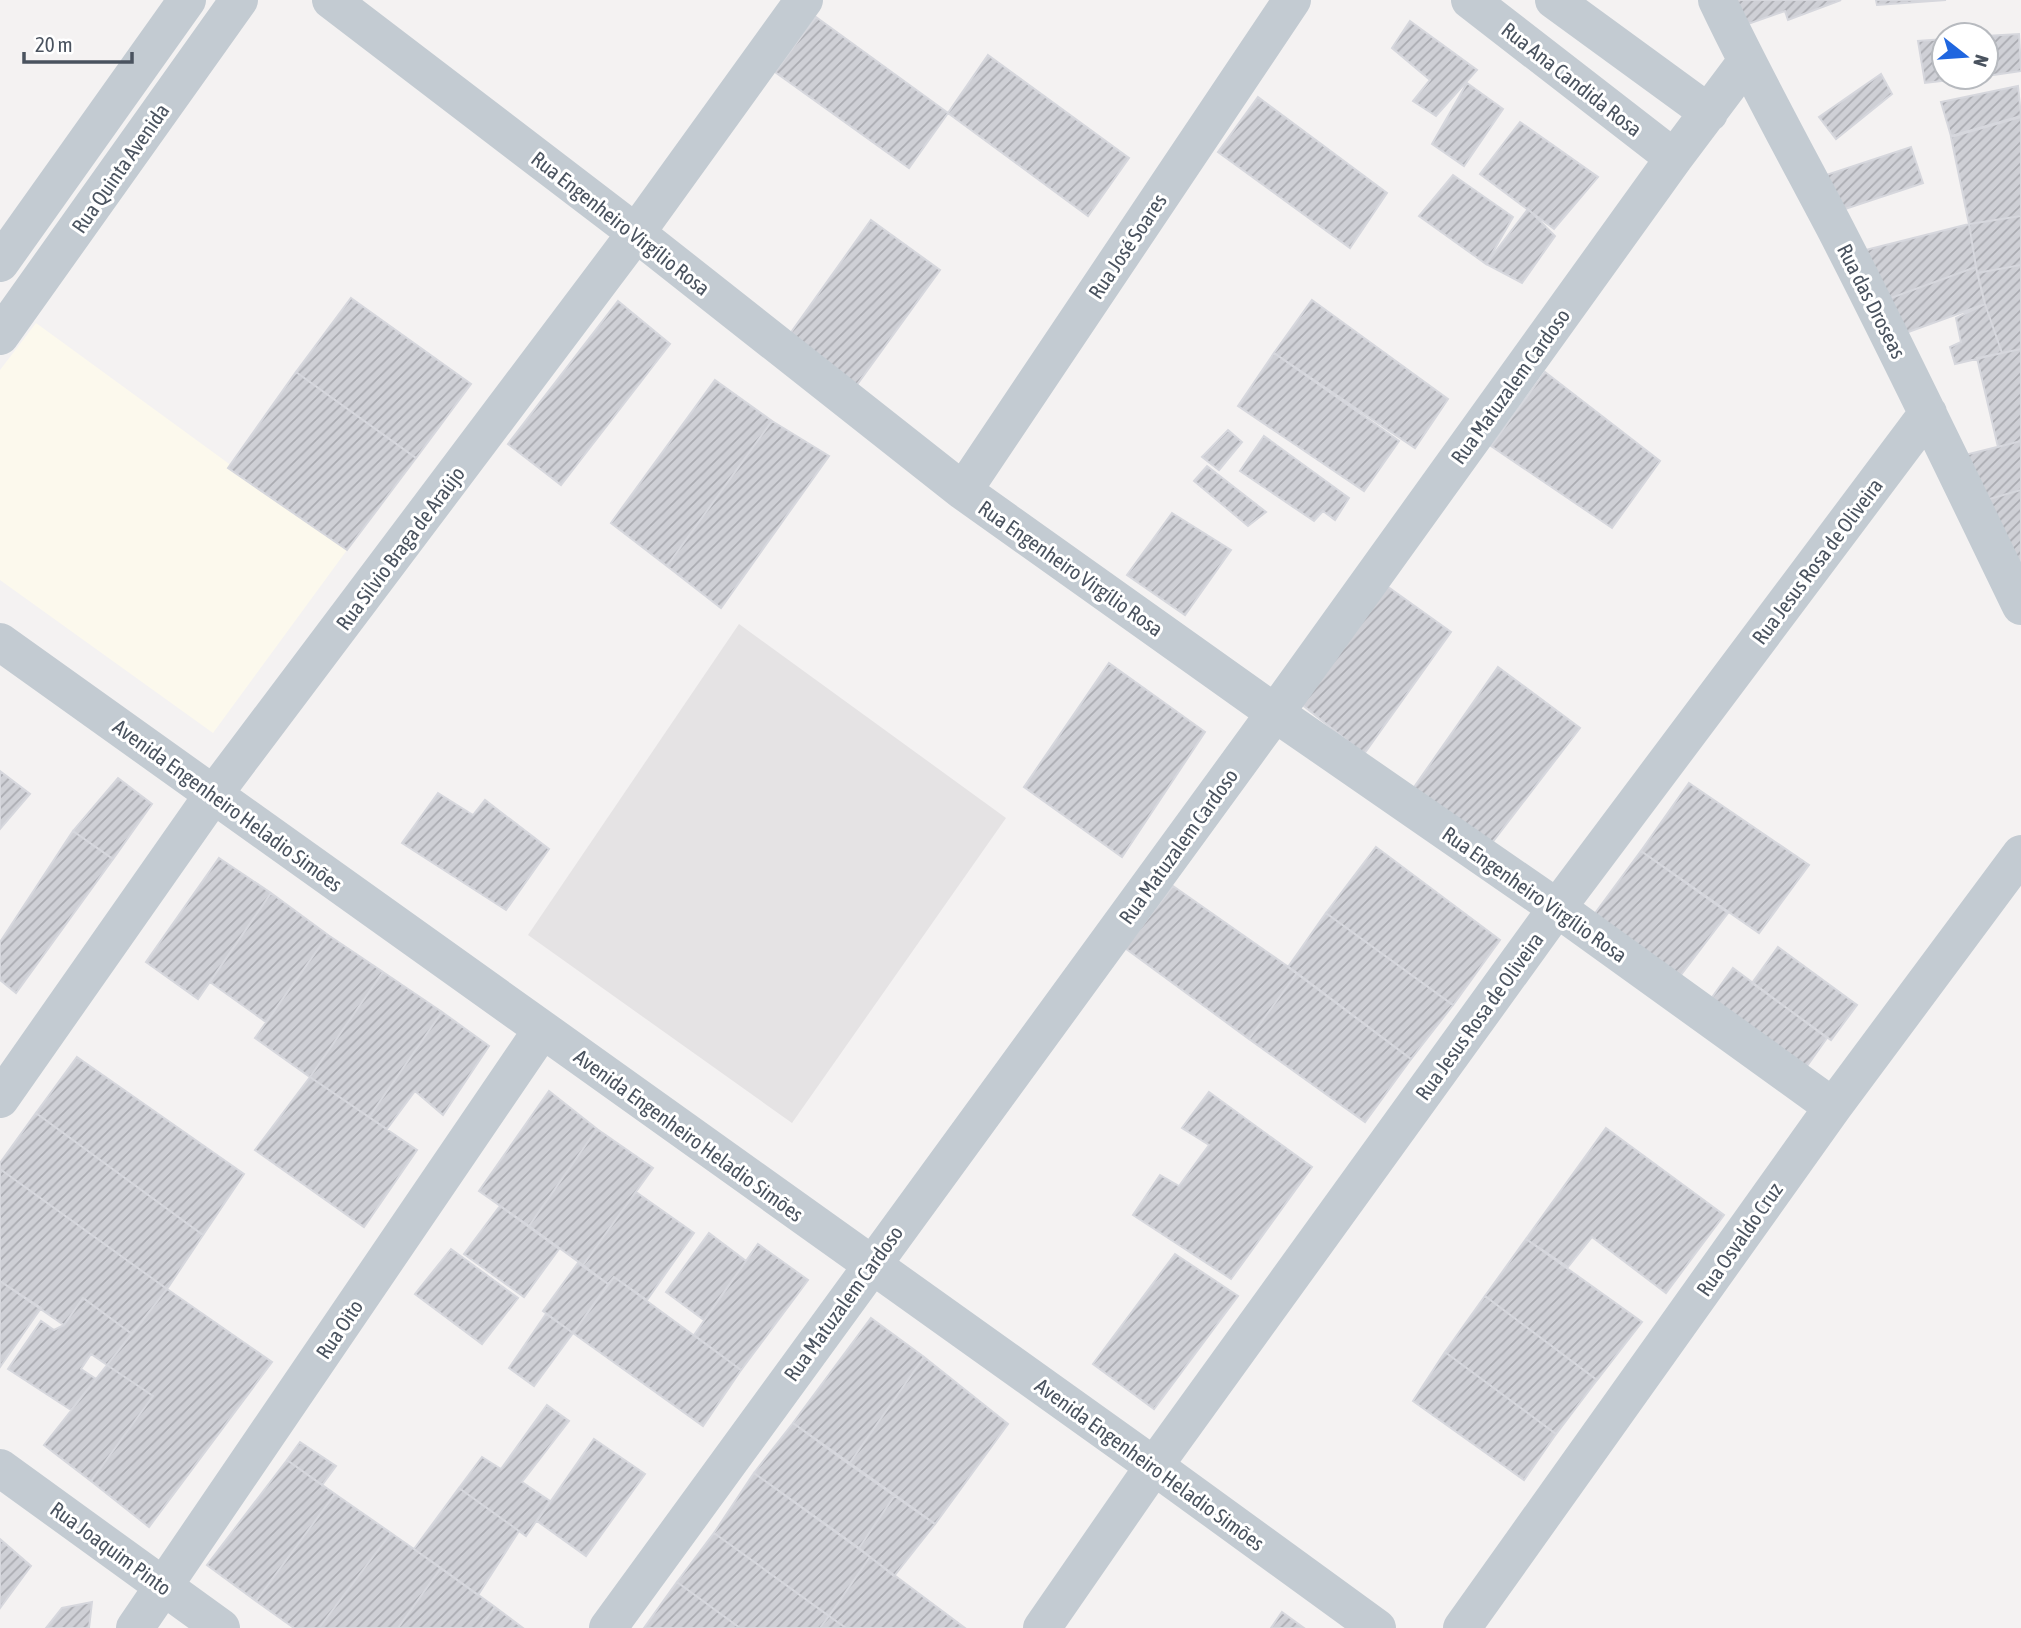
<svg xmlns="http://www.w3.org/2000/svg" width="2021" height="1628" font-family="'Asap Condensed',sans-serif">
<defs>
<pattern id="building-hatch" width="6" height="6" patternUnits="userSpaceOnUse" patternTransform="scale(1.75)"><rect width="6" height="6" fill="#cfd0d6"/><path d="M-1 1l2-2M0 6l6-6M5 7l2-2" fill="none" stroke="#aaabb1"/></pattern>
</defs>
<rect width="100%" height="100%" fill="#f4f2f2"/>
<path fill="#fcf9ed" d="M36,323L347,550L213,733L0,580V370Z"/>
<path fill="#e5e3e4" d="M739,624L1006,818L792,1123L528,935Z"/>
<path fill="url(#building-hatch)" stroke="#d6d7dd" stroke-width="2" d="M1732,0H1841L1788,20L1785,11L1745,25Z
M1876,0H1946L1877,5Z
M816,17L948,113L909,168L775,72Z
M1410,21L1477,70L1436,116L1413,101L1430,80L1392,48Z
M2019,34L2021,71L1986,76V36Z
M1944,39V77H1976L1925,83L1918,41Z
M988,55L1129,158L1088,216L948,113Z
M1881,74L1892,94L1836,139L1819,117Z
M1467,83L1503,109L1464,166L1432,144Z
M2018,86L2021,116L1951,136L1941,102Z
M1258,97L1387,193L1350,248L1218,152Z
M2021,117V216L1969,224L1951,137Z
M1520,122L1598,177L1554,229L1480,174Z
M1911,147L1923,183L1842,210L1826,175Z
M1453,175L1513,217L1486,264L1419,216Z
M1528,209L1555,236L1522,283L1486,264Z
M2021,216V265L1977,273L1969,224Z
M871,220L940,270L856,386L787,338Z
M1969,224L1976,267L1888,299L1862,251Z
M2021,265V349L2002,353L1985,304L1977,273Z
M1976,267L1985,304L1903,334L1888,299Z
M351,298L471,384L416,458L296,372Z
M1312,300L1448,399L1415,448L1274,353Z
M618,301L670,344L561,485L508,444Z
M1985,304L2002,353L1955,364L1950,347L1961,342L1956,318Z
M2021,349V441L1998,447L1977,358Z
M1274,353L1399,441L1364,491L1238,406Z
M296,372L416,458L347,550L228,468Z
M1545,372L1660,461L1612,528L1491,446Z
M715,380L772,421L667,566L611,523Z
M772,421L829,456L721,608L667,566Z
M1228,430L1242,442L1219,470L1202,457Z
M1264,436L1349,498L1335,520L1323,511L1314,521L1240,471Z
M2021,441V490L1979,502L1961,456Z
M1207,466L1266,512L1248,526L1194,481Z
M2021,490V583L1979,502Z
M1172,513L1231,550L1185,615L1127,575Z
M1384,584L1451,632L1364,754L1300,703Z
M1109,663L1205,732L1122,857L1024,787Z
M1498,667L1580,728L1488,848L1412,790Z
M0,771L30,794L0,829Z
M118,778L152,804L113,859L73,831Z
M1689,783L1809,865L1759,933L1641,851Z
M438,793L473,815L485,800L549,849L506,910L402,843Z
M73,831L113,859L16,993L0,980V942Z
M1376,847L1500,940L1453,1005L1326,913Z
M1641,851L1728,913L1677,980L1593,916Z
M219,858L271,893L198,999L146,962Z
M1173,886L1297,973L1249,1039L1125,948Z
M271,893L328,935L266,1022L210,982Z
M1326,913L1453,1005L1411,1059L1288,967Z
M328,935L383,972L310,1077L255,1038Z
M1778,947L1857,1005L1831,1040L1752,983Z
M1733,968L1827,1038L1802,1073L1708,1003Z
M383,972L442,1012L369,1117L310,1077Z
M1297,973L1411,1059L1365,1122L1249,1039Z
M442,1012L489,1046L443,1115L415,1091L387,1129L369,1117Z
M77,1057L244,1174L203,1235L36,1113Z
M310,1077L417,1150L364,1227L255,1150Z
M549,1091L597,1129L529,1226L479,1191Z
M1209,1092L1312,1167L1231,1279L1133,1215L1160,1175L1179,1186L1209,1145L1182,1128Z
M36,1113L203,1235L167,1289L0,1169V1163Z
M1606,1128L1724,1215L1666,1293L1592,1237L1568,1267L1526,1239Z
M597,1129L653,1168L583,1265L529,1226Z
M0,1169L167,1289L132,1334L83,1298L64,1325L0,1281Z
M636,1192L694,1233L647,1300L614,1277L608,1284L583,1265Z
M500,1206L559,1249L524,1297L464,1254Z
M709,1233L746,1261L704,1320L666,1292Z
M1526,1239L1642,1322L1597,1380L1485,1296Z
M758,1244L808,1280L741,1370L694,1335Z
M451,1249L518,1298L482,1344L415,1294Z
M1175,1254L1238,1296L1154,1409L1093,1364Z
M578,1263L608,1284L573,1333L543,1311Z
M614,1277L741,1370L703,1426L573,1333Z
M0,1281L41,1308L0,1367Z
M167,1289L272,1362L149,1527L91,1481L153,1396L107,1365Z
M1485,1296L1597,1380L1556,1434L1445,1352Z
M83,1298L132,1334L107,1365L91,1354L81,1369L96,1379L71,1410L8,1369L41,1321L54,1330L64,1325Z
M546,1314L573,1333L534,1386L509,1368Z
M871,1318L924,1357L849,1464L793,1423Z
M1445,1352L1556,1434L1524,1480L1413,1401Z
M924,1357L1008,1424L935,1524L849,1464Z
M107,1365L153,1396L91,1481L44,1445Z
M547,1405L569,1421L522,1482L550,1501L526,1536L459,1488L482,1457L501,1469Z
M793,1423L895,1495L859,1548L754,1473Z
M594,1439L645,1474L586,1556L537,1521Z
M300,1442L336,1466L322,1485L287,1460Z
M287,1460L335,1494L256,1601L207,1565Z
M754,1473L870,1557L829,1616L714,1533Z
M459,1488L519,1531L478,1595L414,1549Z
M335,1494L391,1533L319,1628H294L256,1601Z
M895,1495L935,1524L894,1576L859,1548Z
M391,1533L441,1568L398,1628H319Z
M714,1533L829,1616L820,1628H740L677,1582Z
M0,1539L31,1566L0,1608Z
M870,1557L965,1628H846L829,1616Z
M441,1568L495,1607L480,1628H398Z
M677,1582L740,1628H644Z
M92,1602L89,1628H46L62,1608Z
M495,1607L523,1628H480Z
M1282,1612L1304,1628H1271Z
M829,1616L846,1628H820Z"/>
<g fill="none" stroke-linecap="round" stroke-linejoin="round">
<path stroke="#c3cbd2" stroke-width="38" d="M331,0L636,233L963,491L1275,713L1557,908L1833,1107
M1470,0L1674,158
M1554,0L1709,113
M1717,0C1754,78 1796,154 1836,230C1900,354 1960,480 2021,606
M0,263L187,0
M0,336L239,0
M963,491L1292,0
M0,642L1154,1466L1377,1628
M0,1099L213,795L636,233L804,0
M0,1468L221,1628
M135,1628L542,1030
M608,1628L1275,713L1674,158L1746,62
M1042,1628L1154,1466L1557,908L1928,413
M1462,1628L1833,1107L2021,854"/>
</g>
<g text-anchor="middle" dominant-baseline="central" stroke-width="6" stroke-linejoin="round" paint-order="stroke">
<g font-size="21" fill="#4a535f" stroke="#fff">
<text transform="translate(1572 79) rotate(38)">Rua Ana Candida Rosa</text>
<text transform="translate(120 168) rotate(-55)">Rua Quinta Avenida</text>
<text transform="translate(621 223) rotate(38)">Rua Engenheiro Virgílio Rosa</text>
<text transform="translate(1127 246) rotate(-56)">Rua José Soares</text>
<text transform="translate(1872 301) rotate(63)">Rua das Droseas</text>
<text transform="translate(1510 386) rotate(-54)">Rua Matuzalem Cardoso</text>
<text transform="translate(400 548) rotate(-53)">Rua Silvio Braga de Araújo</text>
<text transform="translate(1817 561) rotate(-53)">Rua Jesus Rosa de Oliveira</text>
<text transform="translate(1071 568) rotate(35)">Rua Engenheiro Virgílio Rosa</text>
<text transform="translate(228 805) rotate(36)">Avenida Engenheiro Heladio Simões</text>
<text transform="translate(1178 846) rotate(-54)">Rua Matuzalem Cardoso</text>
<text transform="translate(1535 894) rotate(35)">Rua Engenheiro Virgílio Rosa</text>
<text transform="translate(1479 1016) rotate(-54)">Rua Jesus Rosa de Oliveira</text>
<text transform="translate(689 1135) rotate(36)">Avenida Engenheiro Heladio Simões</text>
<text transform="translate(1739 1239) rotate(-55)">Rua Osvaldo Cruz</text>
<text transform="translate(843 1303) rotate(-54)">Rua Matuzalem Cardoso</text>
<text transform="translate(339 1329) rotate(-56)">Rua Oito</text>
<text transform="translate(1150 1464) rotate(36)">Avenida Engenheiro Heladio Simões</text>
<text transform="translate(111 1548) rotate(36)">Rua Joaquim Pinto</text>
</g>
</g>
<g transform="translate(1965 56) rotate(107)"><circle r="33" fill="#ffffff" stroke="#b7babf" stroke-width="2"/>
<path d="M0-5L12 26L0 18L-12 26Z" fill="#2066df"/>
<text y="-10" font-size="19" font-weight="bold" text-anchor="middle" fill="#4a535f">N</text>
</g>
<path d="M24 52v10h108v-10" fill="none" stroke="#4a535f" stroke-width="3.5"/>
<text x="35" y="52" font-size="21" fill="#4a535f" stroke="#ffffff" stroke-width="5" paint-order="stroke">20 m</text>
</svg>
